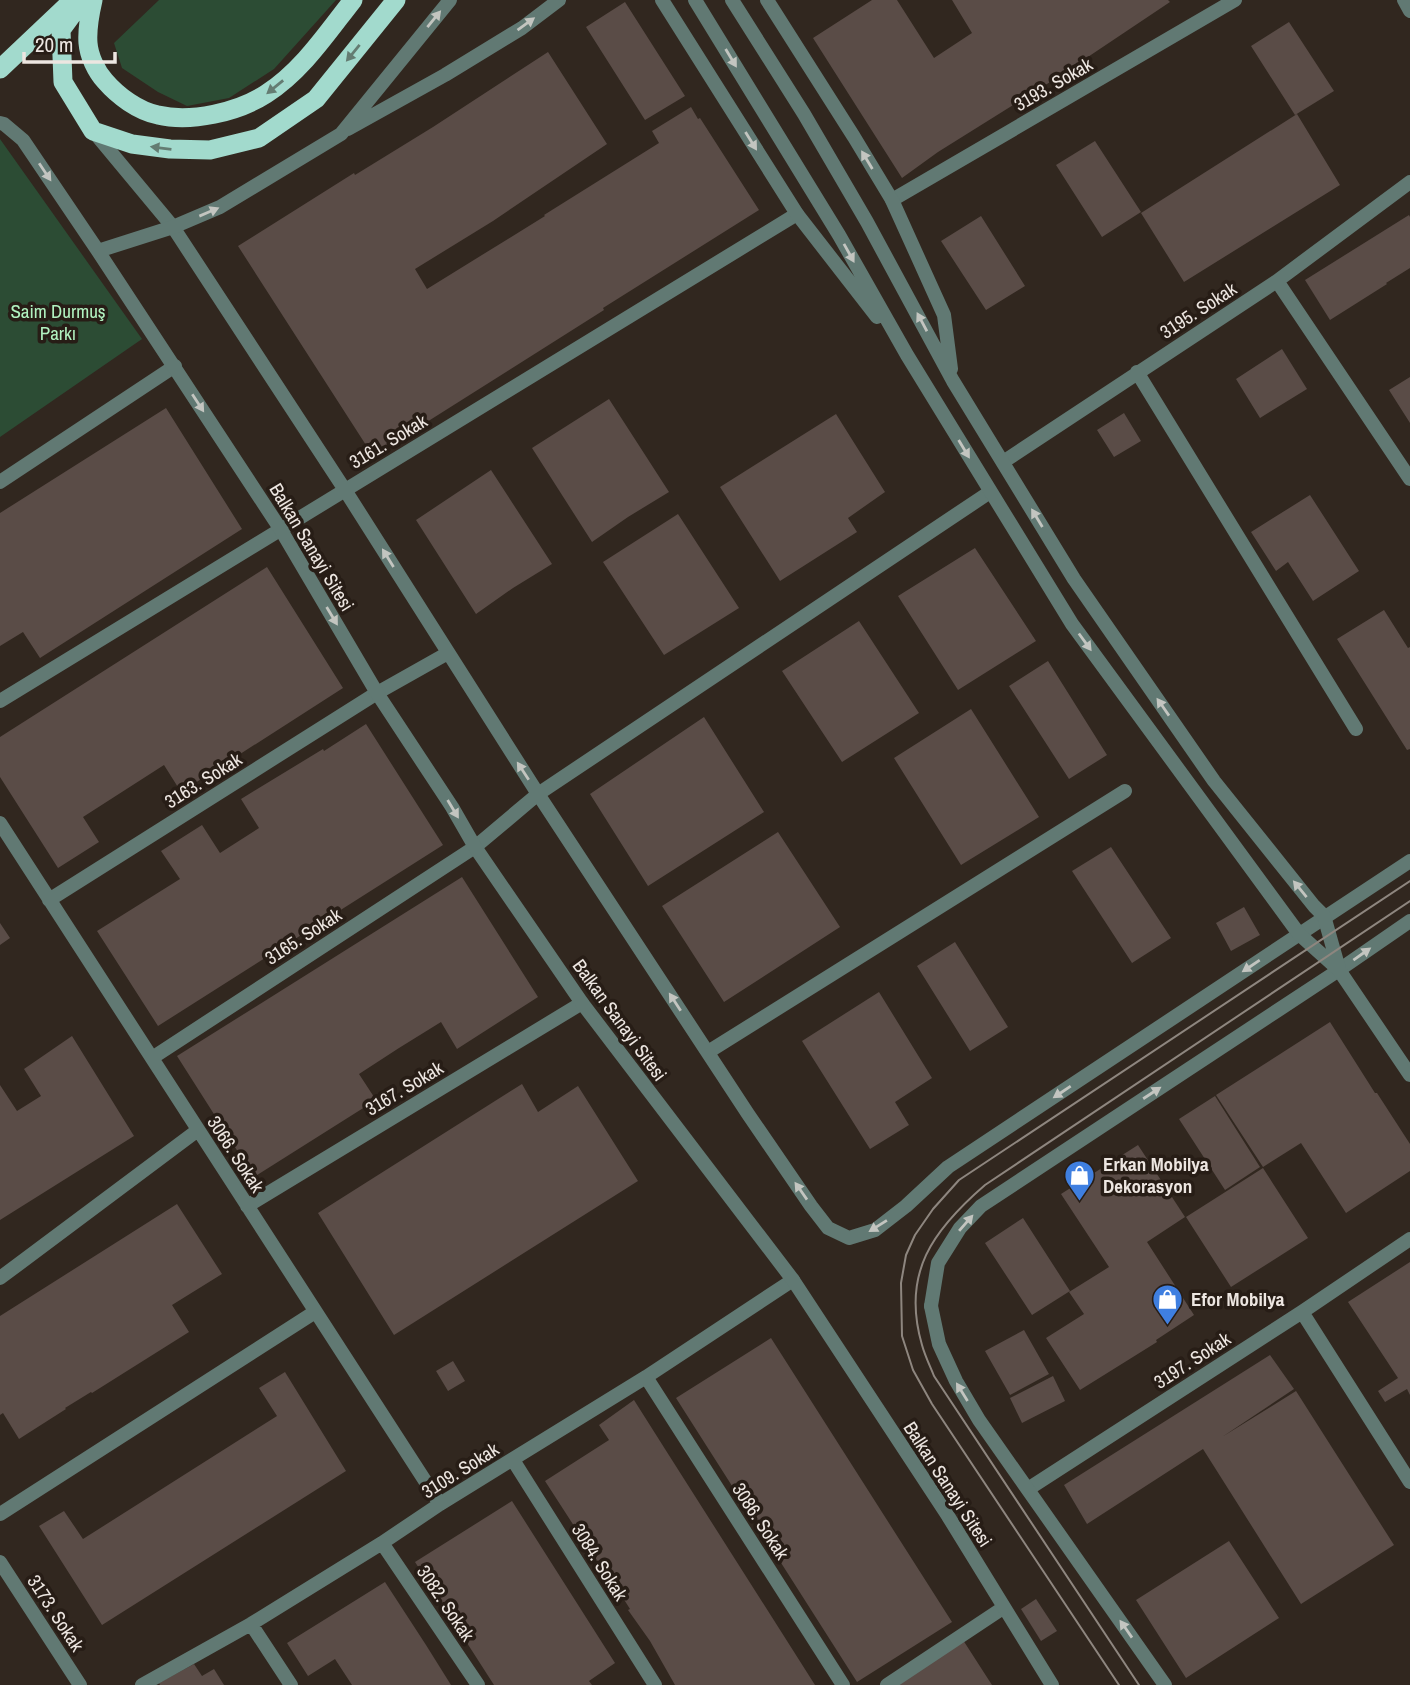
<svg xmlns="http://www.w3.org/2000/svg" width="1410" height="1685" font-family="'Archivo Narrow',sans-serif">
<rect width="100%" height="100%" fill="#31271f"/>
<path fill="#2c4c34" d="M159,0H336L274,69L229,98L187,106L158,92L122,68L114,43Z
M0,139L142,339L0,437Z"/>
<path fill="#5a4c47" d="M872,0H897L934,58L972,33L952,0H1168L1170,2L1055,79L938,152L902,178L813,38Z
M625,2L685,96L645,120L586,27Z
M1289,22L1334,91L1295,115L1251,46Z
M548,52L607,144L493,221L415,269L427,289L545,216L544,215L659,143L652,131L691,107L698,119L700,118L759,210L603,308L604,310L373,456L238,246L354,173L355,175L433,127Z
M1297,114L1340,185L1184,282L1141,213Z
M1095,141L1141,212L1102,237L1056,165Z
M1409,215L1410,217V268L1386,283L1387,284L1330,320L1305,280Z
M981,216L1025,286L986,310L941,241Z
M1282,349L1307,389L1260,418L1236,379Z
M1410,377V423L1389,390Z
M609,399L669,492L628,517L592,542L532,448Z
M166,408L242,529L40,658L23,632L0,646V513Z
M1124,413L1141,441L1114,457L1097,430Z
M836,414L885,492L848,518L857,532L780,581L720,487Z
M491,470L552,564L513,588L476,614L416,520Z
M1310,495L1359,571L1313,601L1288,562L1276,571L1251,532Z
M678,514L739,608L664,655L603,562Z
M975,548L1036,641L958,690L898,596Z
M267,567L343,688L181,792L164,765L83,817L99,842L58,868L0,777V737Z
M1384,610L1408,648L1410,647V749L1407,750L1337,639Z
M859,621L919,713L842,762L782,671Z
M1048,661L1107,755L1069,779L1009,686Z
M971,709L1039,817L961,865L894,758Z
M704,717L764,812L648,886L590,794Z
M366,724L443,845L158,1026L97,931L180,879L161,851L202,825L220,853L259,828L241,799L323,749L324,751Z
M778,832L840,927L724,1002L662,906Z
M1111,847L1171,938L1132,963L1072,871Z
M462,877L538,997L457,1049L441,1022L399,1048L359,1074L376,1100L254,1177L177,1056Z
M1244,907L1260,935L1231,951L1216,923Z
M0,923L10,938L0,945Z
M955,942L1008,1027L970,1051L917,966Z
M879,992L932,1078L895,1102L909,1125L870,1149L802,1041Z
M1330,1022L1375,1093H1377L1410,1144V1171L1346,1213L1301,1143L1263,1167L1216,1095Z
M72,1036L134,1136L0,1220V1085L17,1111L41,1096L24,1069Z
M522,1084L538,1112L578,1086L638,1181L394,1335L318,1213Z
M1215,1096L1260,1167L1225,1190L1179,1119Z
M1138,1145L1185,1217L1147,1242L1194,1315L1156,1340L1157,1342L1080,1390L1046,1338L1084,1314L1069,1292L1109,1267L1061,1194Z
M1263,1168L1308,1238L1231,1287L1186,1217Z
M177,1204L222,1274L172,1305L189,1332L92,1393L91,1392L65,1408L66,1409L19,1439L3,1413L0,1415V1316Z
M1023,1218L1070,1291L1032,1315L985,1243Z
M1410,1262V1395L1407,1389L1385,1402L1378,1391L1398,1378L1348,1302Z
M1024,1330L1049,1374L1010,1395L985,1351Z
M771,1338L952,1622L857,1682L676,1398Z
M1270,1355L1294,1389L1222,1437L1296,1391L1394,1545L1301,1604L1203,1449L1087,1524L1064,1485Z
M453,1361L465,1381L448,1391L436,1371Z
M285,1372L346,1471L102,1625L39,1526L64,1511L83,1539L277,1416L259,1388Z
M1053,1376L1065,1401L1022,1423L1010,1398Z
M634,1400L665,1449L815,1685H675L650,1641L628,1610L630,1609L609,1576L607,1577L545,1481L609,1440L599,1425Z
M512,1501L615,1663L589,1681L592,1685H494L415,1562Z
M1229,1541L1279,1618L1186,1678L1136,1600Z
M385,1582L426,1645L451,1685H352L335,1659L308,1676L287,1643Z
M1036,1599L1057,1631L1041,1641L1021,1609Z
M963,1640L992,1685H893Z
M194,1664L202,1676L214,1669L224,1685H160L159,1683Z"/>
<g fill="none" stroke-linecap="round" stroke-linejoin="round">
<path stroke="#617973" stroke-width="14" d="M1404,0L1410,11
M94,132L173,227L345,490L538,794L748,1114L811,1206L828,1228L849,1238L875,1230L906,1206L948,1167L1410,861
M892,200L1235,0
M1277,281L1410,479
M1137,372L1356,729
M1003,462L1277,281L1410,182
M0,482L175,366
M0,701L797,214
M0,823L440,1504
M49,900L377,693L448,653
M708,1052L1125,791
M152,1058L475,847L538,794L990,492
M247,1206L582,1003
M0,1278L198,1130
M931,1306L938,1263L960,1228L981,1206L1339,970L1410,921
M1302,1312L1410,1482
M646,1377L843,1685
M513,1460L655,1685
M1028,1489L1302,1312L1410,1239
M0,1514L315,1312
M382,1543L478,1685
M0,1562L80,1685
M251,1624L291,1685
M142,1685L251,1624L382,1543L440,1504L646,1377L793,1280
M887,1685L1003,1608"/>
<path stroke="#617973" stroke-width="14" d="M662,0L797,214L877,317
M695,0L839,235L907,355L1072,624L1299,934L1339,970L1410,1075
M732,0L804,114L867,222L953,381L1074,579L1214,781L1314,906L1324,916L1339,969
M767,0L854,137L892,200L944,315L951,369
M0,123L4,124L23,140L98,251L281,530L377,693L452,807L475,847L582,1003L793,1280L948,1516L1052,1685
M348,129L445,75L522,28L559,0
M98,251L173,227L220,207L341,134L450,0
M931,1306L939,1344L956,1381L979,1420L1165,1685"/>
<path stroke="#a2dacd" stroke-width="19" d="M83,0L61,30L63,82L93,131L132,144L170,149L210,150L259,138L316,99L396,0
M93,0C90,13 87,30 88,43C89,56 96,71 105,81C118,96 138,111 158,115C191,123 238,112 266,94C302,71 327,33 353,0
M0,69L73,0"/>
<path stroke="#8e867f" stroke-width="2" d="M1119,1685L932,1404L913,1370L902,1336L901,1283L906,1255L915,1235L933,1209L959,1180L1410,881
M1139,1685L934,1376C930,1366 925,1356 922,1345C901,1273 933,1230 985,1185L1410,901"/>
</g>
<defs><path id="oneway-solid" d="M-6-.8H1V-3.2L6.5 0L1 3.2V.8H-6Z" transform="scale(1.75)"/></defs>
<g fill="#c3c5c0">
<use href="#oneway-solid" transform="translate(434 19) rotate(-51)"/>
<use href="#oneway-solid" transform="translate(526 24) rotate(-36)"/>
<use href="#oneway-solid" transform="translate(731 58) rotate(59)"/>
<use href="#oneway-solid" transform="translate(751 141) rotate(58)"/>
<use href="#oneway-solid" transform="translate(867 160) rotate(-121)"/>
<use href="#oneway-solid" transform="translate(45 172) rotate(56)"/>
<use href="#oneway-solid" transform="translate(209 212) rotate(-23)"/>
<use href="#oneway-solid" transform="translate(849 253) rotate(61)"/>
<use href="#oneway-solid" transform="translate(922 322) rotate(-118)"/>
<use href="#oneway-solid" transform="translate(198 403) rotate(57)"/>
<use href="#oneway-solid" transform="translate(964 449) rotate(59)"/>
<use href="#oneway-solid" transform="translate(1037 518) rotate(-121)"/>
<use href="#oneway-solid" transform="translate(388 558) rotate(-122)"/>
<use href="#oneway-solid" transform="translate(332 616) rotate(59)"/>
<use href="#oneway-solid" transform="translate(1085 642) rotate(54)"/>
<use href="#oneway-solid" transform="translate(1163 707) rotate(-125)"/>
<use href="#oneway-solid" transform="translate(523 771) rotate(-123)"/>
<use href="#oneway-solid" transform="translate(453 809) rotate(59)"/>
<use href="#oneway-solid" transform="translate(1300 889) rotate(-129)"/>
<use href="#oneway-solid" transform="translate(1362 954) rotate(-35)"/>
<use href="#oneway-solid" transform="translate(1251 966) rotate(146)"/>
<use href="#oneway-solid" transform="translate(675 1002) rotate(-123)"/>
<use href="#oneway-solid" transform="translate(1062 1092) rotate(146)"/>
<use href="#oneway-solid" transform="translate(1152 1093) rotate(-33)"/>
<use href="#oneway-solid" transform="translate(801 1191) rotate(-125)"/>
<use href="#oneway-solid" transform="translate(966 1223) rotate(-49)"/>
<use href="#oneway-solid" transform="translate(878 1226) rotate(148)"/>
<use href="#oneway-solid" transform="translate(962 1392) rotate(-122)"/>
<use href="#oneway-solid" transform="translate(1126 1629) rotate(-125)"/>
</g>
<g fill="#647c72">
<use href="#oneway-solid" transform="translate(353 53) rotate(129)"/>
<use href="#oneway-solid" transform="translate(275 87) rotate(141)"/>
<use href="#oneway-solid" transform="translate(161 148) rotate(-173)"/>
</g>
<defs>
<symbol id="shop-pin" viewBox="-11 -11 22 30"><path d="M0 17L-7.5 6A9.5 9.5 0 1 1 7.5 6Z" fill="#3f7fe0" stroke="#271d16"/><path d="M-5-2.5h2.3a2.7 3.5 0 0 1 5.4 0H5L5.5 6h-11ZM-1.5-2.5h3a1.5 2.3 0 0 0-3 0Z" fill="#fff"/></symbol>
</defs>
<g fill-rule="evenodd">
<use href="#shop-pin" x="1062" y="1158" width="35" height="47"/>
<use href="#shop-pin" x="1150" y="1282" width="35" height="47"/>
</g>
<g text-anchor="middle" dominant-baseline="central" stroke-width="7" stroke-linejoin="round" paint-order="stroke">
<g font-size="19" fill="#ede6e1" stroke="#271d16">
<text transform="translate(1053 84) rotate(-30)">3193. Sokak</text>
<text transform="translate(1198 310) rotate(-33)">3195. Sokak</text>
<text transform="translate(388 441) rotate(-31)">3161. Sokak</text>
<text transform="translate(312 547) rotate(59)">Balkan Sanayi Sitesi</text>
<text transform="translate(203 780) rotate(-32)">3163. Sokak</text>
<text transform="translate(303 936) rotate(-33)">3165. Sokak</text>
<text transform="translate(620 1020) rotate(54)">Balkan Sanayi Sitesi</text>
<text transform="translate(404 1088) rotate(-31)">3167. Sokak</text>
<text transform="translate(236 1154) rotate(57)">3066. Sokak</text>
<text transform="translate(1192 1360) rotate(-33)">3197. Sokak</text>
<text transform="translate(460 1470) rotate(-32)">3109. Sokak</text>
<text transform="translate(948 1484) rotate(57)">Balkan Sanayi Sitesi</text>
<text transform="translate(761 1521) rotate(57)">3086. Sokak</text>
<text transform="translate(600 1562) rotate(58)">3084. Sokak</text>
<text transform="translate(446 1603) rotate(56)">3082. Sokak</text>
<text transform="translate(56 1613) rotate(57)">3173. Sokak</text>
</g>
<g font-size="19" fill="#b1f2c0" stroke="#271d16">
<text x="58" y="311">Saim Durmuş<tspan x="58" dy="22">Parkı</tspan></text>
</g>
<g font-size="19" font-weight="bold" fill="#ede6e1" stroke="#271d16" text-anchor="start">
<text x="1103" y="1164">Erkan Mobilya<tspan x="1103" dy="22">Dekorasyon</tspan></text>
<text x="1191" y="1299">Efor Mobilya</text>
</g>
</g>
<path d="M24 52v10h91v-10" fill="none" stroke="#ede6e1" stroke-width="3.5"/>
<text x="35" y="52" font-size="21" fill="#ede6e1" stroke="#271d16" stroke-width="5" paint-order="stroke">20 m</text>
</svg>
